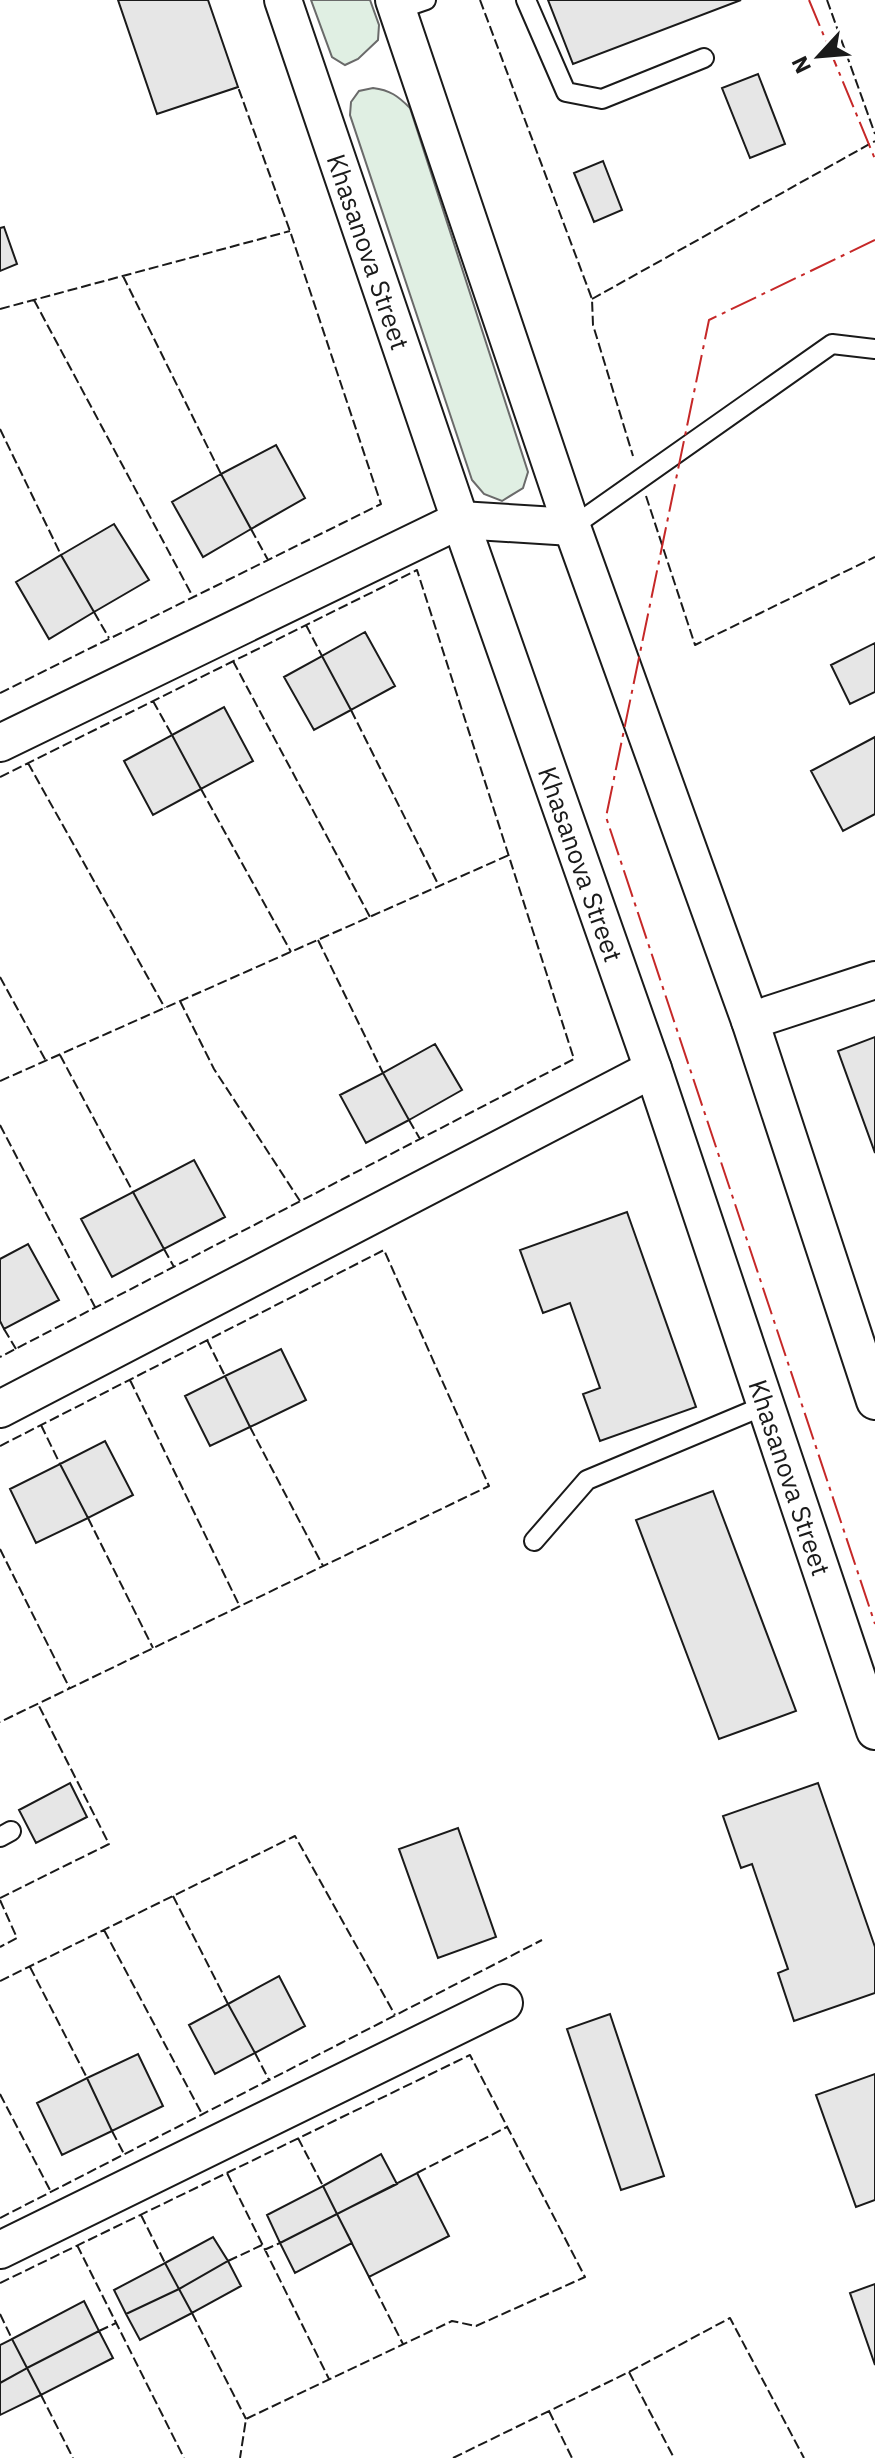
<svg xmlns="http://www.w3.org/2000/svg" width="875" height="2458" font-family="'IBM Plex Sans',sans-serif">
<rect width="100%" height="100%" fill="#fff"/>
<path fill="#e0efe3" stroke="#6a6a6a" stroke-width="2" d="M311,0H370L379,25L378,40L358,59L345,65L332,57Z
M373,88C390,90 398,96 410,108L528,472L523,488L502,501L484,494L472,480L350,115L351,102L359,91Z"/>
<path fill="#e6e6e6" stroke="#1a1a1a" stroke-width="2" d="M118,0H208L238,87L157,114Z
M548,0H741L573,64Z
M758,74L785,144L750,158L722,88Z
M603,161L622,210L594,222L574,173Z
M4,227L17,264L0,271V228Z
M276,445L305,498L251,529L221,474Z
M221,474L251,529L203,557L172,502Z
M114,524L149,580L94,612L61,555Z
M61,555L94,612L49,639L16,582Z
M365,632L395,686L351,710L322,656Z
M875,643V692L850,704L831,665Z
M322,656L351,710L314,730L284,677Z
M224,707L253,761L201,789L172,735Z
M172,735L201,789L153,815L124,761Z
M875,737V814L843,831L811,771Z
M875,1037V1153L838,1051Z
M435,1044L462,1090L409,1120L383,1073Z
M383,1073L409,1120L366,1143L340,1095Z
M194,1160L225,1217L164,1249L133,1192Z
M133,1192L164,1249L112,1277L81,1219Z
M627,1212L696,1407L600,1441L583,1394L600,1388L570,1303L543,1313L520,1250Z
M28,1244L59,1300L4,1329L0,1321V1259Z
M281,1349L306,1400L250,1427L225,1376Z
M225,1376L250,1427L210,1446L185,1396Z
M105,1441L133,1495L88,1518L60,1464Z
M60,1464L88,1518L36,1543L10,1489Z
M713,1491L796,1711L719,1739L636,1520Z
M70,1783L87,1817L36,1843L19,1810Z
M818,1783L875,1947V1993L794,2021L778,1973L788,1969L752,1864L741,1868L723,1816Z
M458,1828L496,1937L438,1958L399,1849Z
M279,1976L305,2026L255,2053L228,2004Z
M228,2004L255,2053L215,2074L189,2025Z
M610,2014L664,2176L621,2190L567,2029Z
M138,2054L163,2106L112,2131L87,2078Z
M875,2074V2200L856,2207L816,2095Z
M87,2078L112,2131L62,2155L37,2103Z
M381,2154L397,2184L337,2214L323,2186Z
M417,2173L449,2236L369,2277L337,2214Z
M323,2186L337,2214L280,2243L267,2215Z
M337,2214L352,2243L295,2273L280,2243Z
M213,2237L228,2261L179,2289L165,2263Z
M228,2261L241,2286L192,2313L179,2289Z
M165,2263L179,2289L126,2314L114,2290Z
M875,2284V2365L850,2293Z
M179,2289L192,2313L140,2340L126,2314Z
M84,2301L99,2331L27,2368L12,2339Z
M99,2331L113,2358L41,2395L27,2368Z
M12,2339L27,2368L0,2383V2345Z
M27,2368L41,2395L0,2415V2383Z"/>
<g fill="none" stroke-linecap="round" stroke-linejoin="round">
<defs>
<path id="lane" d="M526,0L566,92L602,99L704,58
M397,10L426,0
M572,527L832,344L875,349
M534,1541L587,1480L766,1405
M0,1837L11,1831"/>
<g id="street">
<path id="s1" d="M283,0L460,520L653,1069L875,1731"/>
<path d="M394,0L572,527L750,1021L875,1401"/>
<path d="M0,743L460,520L572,527"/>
<path d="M750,1021L875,980"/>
<path d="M0,1409L653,1069"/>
<path d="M0,2250L504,2003"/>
</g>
</defs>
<use href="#lane" stroke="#1a1a1a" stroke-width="22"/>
<use href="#street" stroke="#1a1a1a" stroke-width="40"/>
<use href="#lane" stroke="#fff" stroke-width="18"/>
<use href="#street" stroke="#fff" stroke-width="36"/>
<path stroke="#1a1a1a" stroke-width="2" stroke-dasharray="10 4" stroke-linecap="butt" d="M480,0L592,299L593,325L633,456
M827,0L875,134
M123,276L221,474
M592,299L875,141
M34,300L193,597
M0,309L290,231
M0,429L61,555
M646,496L695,645L875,557
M251,529L268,560
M94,612L109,638
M306,625L322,656
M233,661L370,917
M0,693L381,504L290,231L238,87
M153,701L172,735
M351,710L439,886
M28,763L165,1008
M0,777L417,570L574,1059L0,1357
M201,789L291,952
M318,940L383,1073
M0,977L46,1061
M180,1001L214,1069L300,1201
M60,1055L133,1192
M0,1081L509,855
M409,1120L420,1139
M0,1125L95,1307
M164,1249L174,1267
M4,1329L16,1349
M207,1340L225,1376
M130,1380L240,1607
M41,1425L60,1464
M250,1427L323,1566
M0,1446L384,1250L489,1486L0,1722
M88,1518L153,1648
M0,1549L70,1689
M173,1896L228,2004
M0,1898L109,1844L38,1704
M0,1900L17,1938L0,1947
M104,1930L202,2114
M30,1967L87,2078
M0,1981L295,1836L395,2015
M255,2053L269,2080
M0,2094L51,2192
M112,2131L124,2154
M298,2138L323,2186
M227,2173L329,2379
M417,2173L507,2127
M141,2215L165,2263
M0,2218L542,1940
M77,2245L184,2458
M264,2250L280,2243
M228,2261L262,2245
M369,2277L403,2344
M0,2283L470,2055L585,2277L476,2326L452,2321L246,2419L240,2458
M192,2313L246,2419
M0,2314L12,2339
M99,2331L116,2323
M629,2372L674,2458
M41,2395L73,2458
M549,2411L572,2458
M453,2458L629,2372L730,2318L804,2458"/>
<path stroke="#c62828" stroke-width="2" stroke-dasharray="28 6 4 6" stroke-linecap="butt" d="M809,0L875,159
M875,240L709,320L606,817L875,1624"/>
</g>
<g text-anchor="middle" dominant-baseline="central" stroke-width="6" stroke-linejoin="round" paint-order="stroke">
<g font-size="26" fill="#1a1a1a" stroke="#fff">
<text stroke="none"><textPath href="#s1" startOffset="266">Khasanova Street</textPath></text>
<text stroke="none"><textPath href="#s1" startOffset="914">Khasanova Street</textPath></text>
<text stroke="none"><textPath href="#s1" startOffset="1562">Khasanova Street</textPath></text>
</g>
</g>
<g transform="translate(819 56) rotate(244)" stroke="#ffffff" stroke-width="6" paint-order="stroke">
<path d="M0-6L14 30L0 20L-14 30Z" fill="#1a1a1a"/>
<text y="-12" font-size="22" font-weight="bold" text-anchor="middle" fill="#1a1a1a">N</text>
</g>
</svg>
